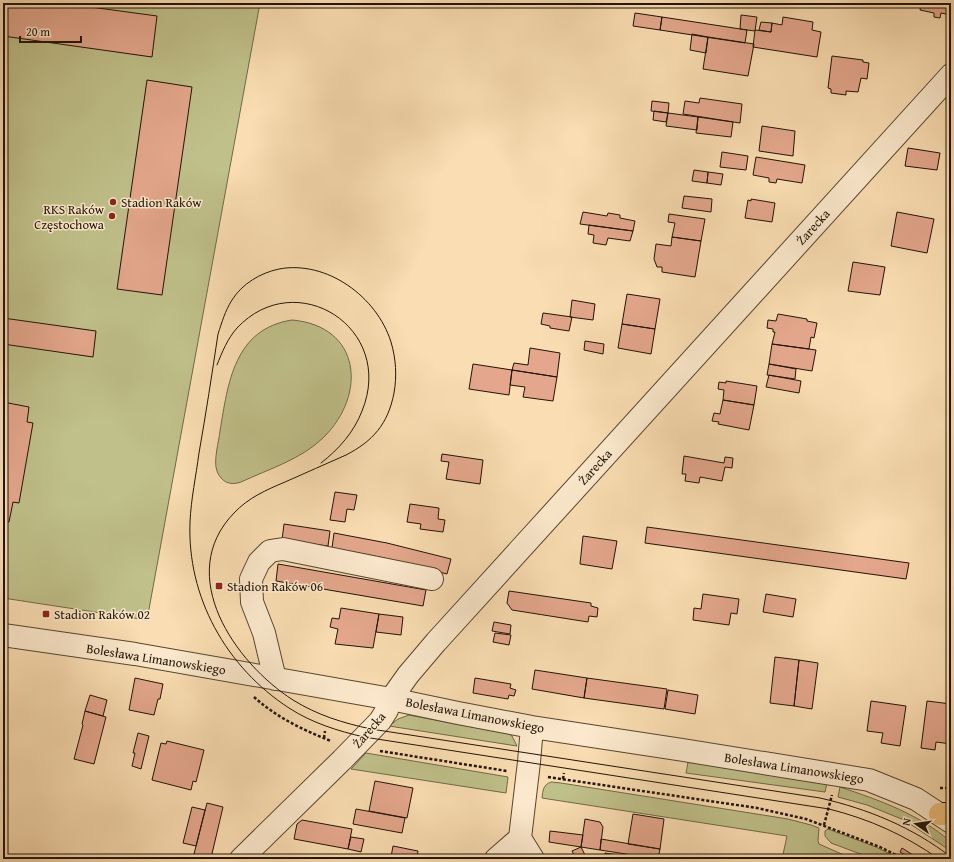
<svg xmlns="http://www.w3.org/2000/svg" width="954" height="862" font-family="'Gentium Book Plus',serif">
<rect width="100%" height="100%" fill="#faddb2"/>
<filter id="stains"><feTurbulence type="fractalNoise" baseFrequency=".005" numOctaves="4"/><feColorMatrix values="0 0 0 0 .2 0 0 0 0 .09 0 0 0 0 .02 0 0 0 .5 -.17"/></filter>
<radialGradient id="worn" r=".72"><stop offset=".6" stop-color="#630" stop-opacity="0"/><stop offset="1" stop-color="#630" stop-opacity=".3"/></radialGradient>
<path fill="#c0c08a" stroke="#706a48" d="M3,3H260L147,620L3,598Z
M292,320C361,326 367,394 324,437C302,459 269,469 241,482C230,486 221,482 217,471C213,461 219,441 220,431C228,383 234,329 292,320Z
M409,715L509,734L512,736L517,746L389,726L398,719Z
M366,753L508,777L506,793L351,769Z
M688,762L827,783L825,792L686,773Z
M551,782L561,783L788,819L811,825L819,828L818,841L819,844L853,859H782L787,836L542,798C543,790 543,785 551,782Z
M840,787C879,800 919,814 951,842V851L904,820L867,805L838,797Z
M828,829L876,847L900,859H874L831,843L825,836V831Z"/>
<path fill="#e4a78d" stroke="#211405" d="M3,3H61L157,16L152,57L3,36Z
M921,3H951V15L941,13L940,18L934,17V13L920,10Z
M635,13L662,17L660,30L633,26Z
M741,15L757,17L755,31L740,29Z
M662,17L747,30L745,43L660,30Z
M783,17L813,22L812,30L821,32L817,57L753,47L755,30L771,32L772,23L782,25Z
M761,22L772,23L771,32L759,30Z
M692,34L708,37L706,53L690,50Z
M708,37L754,44L748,76L703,69Z
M832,56L863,60V62L869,63L867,79L861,78L858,92L846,91V95L831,93V89L828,88Z
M147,80L192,87L162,295L117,289Z
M700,98L742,104L740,123L683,114L685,101L699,103Z
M652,101L669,103L668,113L651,111Z
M654,111L668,113L666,122L653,120Z
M668,113L698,117L697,130L666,126Z
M698,117L733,122L731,137L696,133Z
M762,126L795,131L793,156L759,151Z
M908,148L940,153L937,170L905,166Z
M722,152L748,156L746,170L720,167Z
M756,157L805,165L802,183L777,179L776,183L769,182V178L753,175Z
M694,170L708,172L707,183L692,181Z
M708,172L723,174L721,185L707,183Z
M684,196L712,199L711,212L682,208Z
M751,199L775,203L772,222L745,218L748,200L751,201Z
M583,212L607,216L608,213L620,215V218L635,221L633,231L580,224Z
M897,212L934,219L927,253L891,246Z
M669,214L705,219L701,241L672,237L675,223L668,222Z
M589,225L633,231L630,241L608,238L606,245L593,243L594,235L588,234Z
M672,237L701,241L695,277L662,272V267H657L654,259L656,244L671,246Z
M853,262L885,267L880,295L848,291Z
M627,294L660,299L655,329L622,324Z
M572,300L595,304L593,320L570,317Z
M543,313L572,317L569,331L550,328V326L541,324Z
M778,314L807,319V321L817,323L814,338L811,337L809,349L772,344L775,332H773V329L767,328L768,320L776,321Z
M3,318L96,331L93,357L3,344Z
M622,324L655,329L651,354L618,348Z
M585,341L604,344L603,354L584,350Z
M772,344L816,350L812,371L769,364Z
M530,348L560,353L557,377L512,370L514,363L528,365Z
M473,364L512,370L509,395L469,389Z
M769,364L796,369L795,379L767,375Z
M512,370L557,377L553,401L523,397L525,387L510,385Z
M769,375L801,381L799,393L766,387Z
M726,381L757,386L754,405L723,400L724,390L718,389L719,382L726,383Z
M723,400L754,405L749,430L718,424L719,422L712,421L714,413L720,414Z
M3,402L29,407L27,422L33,423L19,503L13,502L9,522L3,521Z
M442,454L483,460L480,484L446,479L449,462L441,461Z
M684,456L724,463L725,457L733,458L732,468L725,467L722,481L700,477L699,483L685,481L686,474H682Z
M335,492L357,495L354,510L347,509L345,522L330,520Z
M410,504L439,508L438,519L445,520L443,532L420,529L421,524L407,522Z
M284,524L330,531L328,546L282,540Z
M647,527L909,563L906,579L645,543Z
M334,533L387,543L451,559L447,574L384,558L332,548Z
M583,536L617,541L612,569L580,564Z
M278,564L426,590L423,606L276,581Z
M509,591L591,603V606L598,608L597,617L589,616L588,622L512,610L507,603Z
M703,594L739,599L737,614L731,613L729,625L693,620L694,608L701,609Z
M766,594L796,599L793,617L763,612Z
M341,608L379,614L373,648L335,644L338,629L330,627L332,618L339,619Z
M379,614L403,617L401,635L376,632Z
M494,622L511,625L510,634L492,631Z
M495,633L511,635L509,645L493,642Z
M775,657L799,660L794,706L770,703Z
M799,660L818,663L812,709L794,706Z
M535,670L587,678L584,698L532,689Z
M135,678L163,684L160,699H158L154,715L129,710Z
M475,678L511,684L510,688L516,690L514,696L509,695L508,699L473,693Z
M587,678L667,689L664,709L584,698Z
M668,690L698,695L695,714L665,709Z
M90,695L107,700L103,716L85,711Z
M871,701L906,706L900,746L881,743L883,733L867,731Z
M927,701L951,704V744L936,742L935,750L921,748Z
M85,711L106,717L94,764L74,759L83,725L82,724Z
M138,733L149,736L141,769L132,766L135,753H133Z
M167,741L204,750L196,782L193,781L191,790L152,780L161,743L166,744Z
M375,781L413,788L407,818L369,811Z
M207,803L223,807L211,858L194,854Z
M192,807L205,810L196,846L183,843Z
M356,809L405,818L402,833L353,824Z
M633,814L664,819L660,849L628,844Z
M585,819L600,822L603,827L600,850L581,847Z
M302,820L352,829L348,849L294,839L297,824Z
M550,831L583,835L581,847L549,842Z
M351,837L364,839L361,852L348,849Z
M601,839L660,849L658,859L600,850Z
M393,846L418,851L417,859H402L391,857Z
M581,847L587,859H569L568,858L574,855L572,851Z
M902,848L913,855L911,858L900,852Z
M605,853L642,859H604Z"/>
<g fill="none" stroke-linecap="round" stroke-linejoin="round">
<defs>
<path id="minor" d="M3,635L135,654L391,699L458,713L532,727L683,750L869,780L916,799L951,822
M275,679L264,633L252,602L251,579L259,562L270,551L283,549L432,579
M532,727L529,762L520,838L533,859
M241,859L342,760L380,721L387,710L391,699L408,675L436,642L951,75
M496,859L520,838"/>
<path id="major" d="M940,814H951"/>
</defs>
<use href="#minor" stroke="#574630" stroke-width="24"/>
<use href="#major" stroke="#211405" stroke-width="24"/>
<path stroke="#211405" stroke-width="2.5" stroke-dasharray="3 2" stroke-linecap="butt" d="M254,697C276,717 303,730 331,741
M324,738L325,731
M380,751L507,771
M548,777L757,808L806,819L880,847L904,859
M563,779L564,773
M940,788H951
M824,825L832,795"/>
<use href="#minor" stroke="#fce9cd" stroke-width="22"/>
<use href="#major" stroke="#edbe79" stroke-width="22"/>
<path stroke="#211405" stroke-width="1" d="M217,365C222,352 228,338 237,328C296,265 396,328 362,411C354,432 339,449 321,463
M939,859C905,835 869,819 829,809L364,737C338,731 312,723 289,708C226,667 187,597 190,522C191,499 196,476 199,453C206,413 212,374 218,334C222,322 225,311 232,300C242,284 260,273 279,269C327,260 377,297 391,342C396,359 397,376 394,393C388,424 373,441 346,455C326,464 305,473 285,482C266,490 248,498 234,513C174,575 235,663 293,700C317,715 343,723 371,729L820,798C868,809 912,827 951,857"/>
</g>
<g fill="#8f2418" stroke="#fce9cd" stroke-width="1.5">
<circle cx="113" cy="202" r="4"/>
<circle cx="112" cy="216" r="4"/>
<rect x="215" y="582" width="8" height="8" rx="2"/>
<rect x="42" y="610" width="8" height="8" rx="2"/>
</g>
<g text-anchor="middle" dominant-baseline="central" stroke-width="3" stroke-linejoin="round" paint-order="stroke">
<g font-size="13" fill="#211405" stroke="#fce9cd" text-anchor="start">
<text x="121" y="202">Stadion Raków</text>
<text x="104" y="209" text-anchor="end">RKS Raków<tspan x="104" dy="15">Częstochowa</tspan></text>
<text x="227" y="586">Stadion Raków 06</text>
<text x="54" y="614">Stadion Raków 02</text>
</g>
<g font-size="13" fill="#211405" stroke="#fce9cd">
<text transform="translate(813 227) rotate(-48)">Żarecka</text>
<text transform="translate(595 467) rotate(-48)">Żarecka</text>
<text transform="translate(156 659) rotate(9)">Bolesława Limanowskiego</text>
<text transform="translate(475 715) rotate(11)">Bolesława Limanowskiego</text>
<text transform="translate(369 730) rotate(-49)">Żarecka</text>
<text transform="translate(794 768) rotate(9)">Bolesława Limanowskiego</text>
</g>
</g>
<rect width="954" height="862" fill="none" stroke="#faddb2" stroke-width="16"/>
<rect x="4" y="4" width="946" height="854" fill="none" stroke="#211405" stroke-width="2"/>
<rect x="8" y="8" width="938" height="846" fill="none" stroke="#211405"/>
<g transform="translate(916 824) rotate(283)" stroke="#fce9cd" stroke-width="3" paint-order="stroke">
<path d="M0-3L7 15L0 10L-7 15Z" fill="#211405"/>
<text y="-6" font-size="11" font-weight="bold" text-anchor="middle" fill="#211405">N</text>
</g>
<path d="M20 36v6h61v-6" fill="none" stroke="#211405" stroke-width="2"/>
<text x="26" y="36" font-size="12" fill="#211405" stroke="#fce9cd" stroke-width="3" paint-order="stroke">20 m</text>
<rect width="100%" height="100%" filter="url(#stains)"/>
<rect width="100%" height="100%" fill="url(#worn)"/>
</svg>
